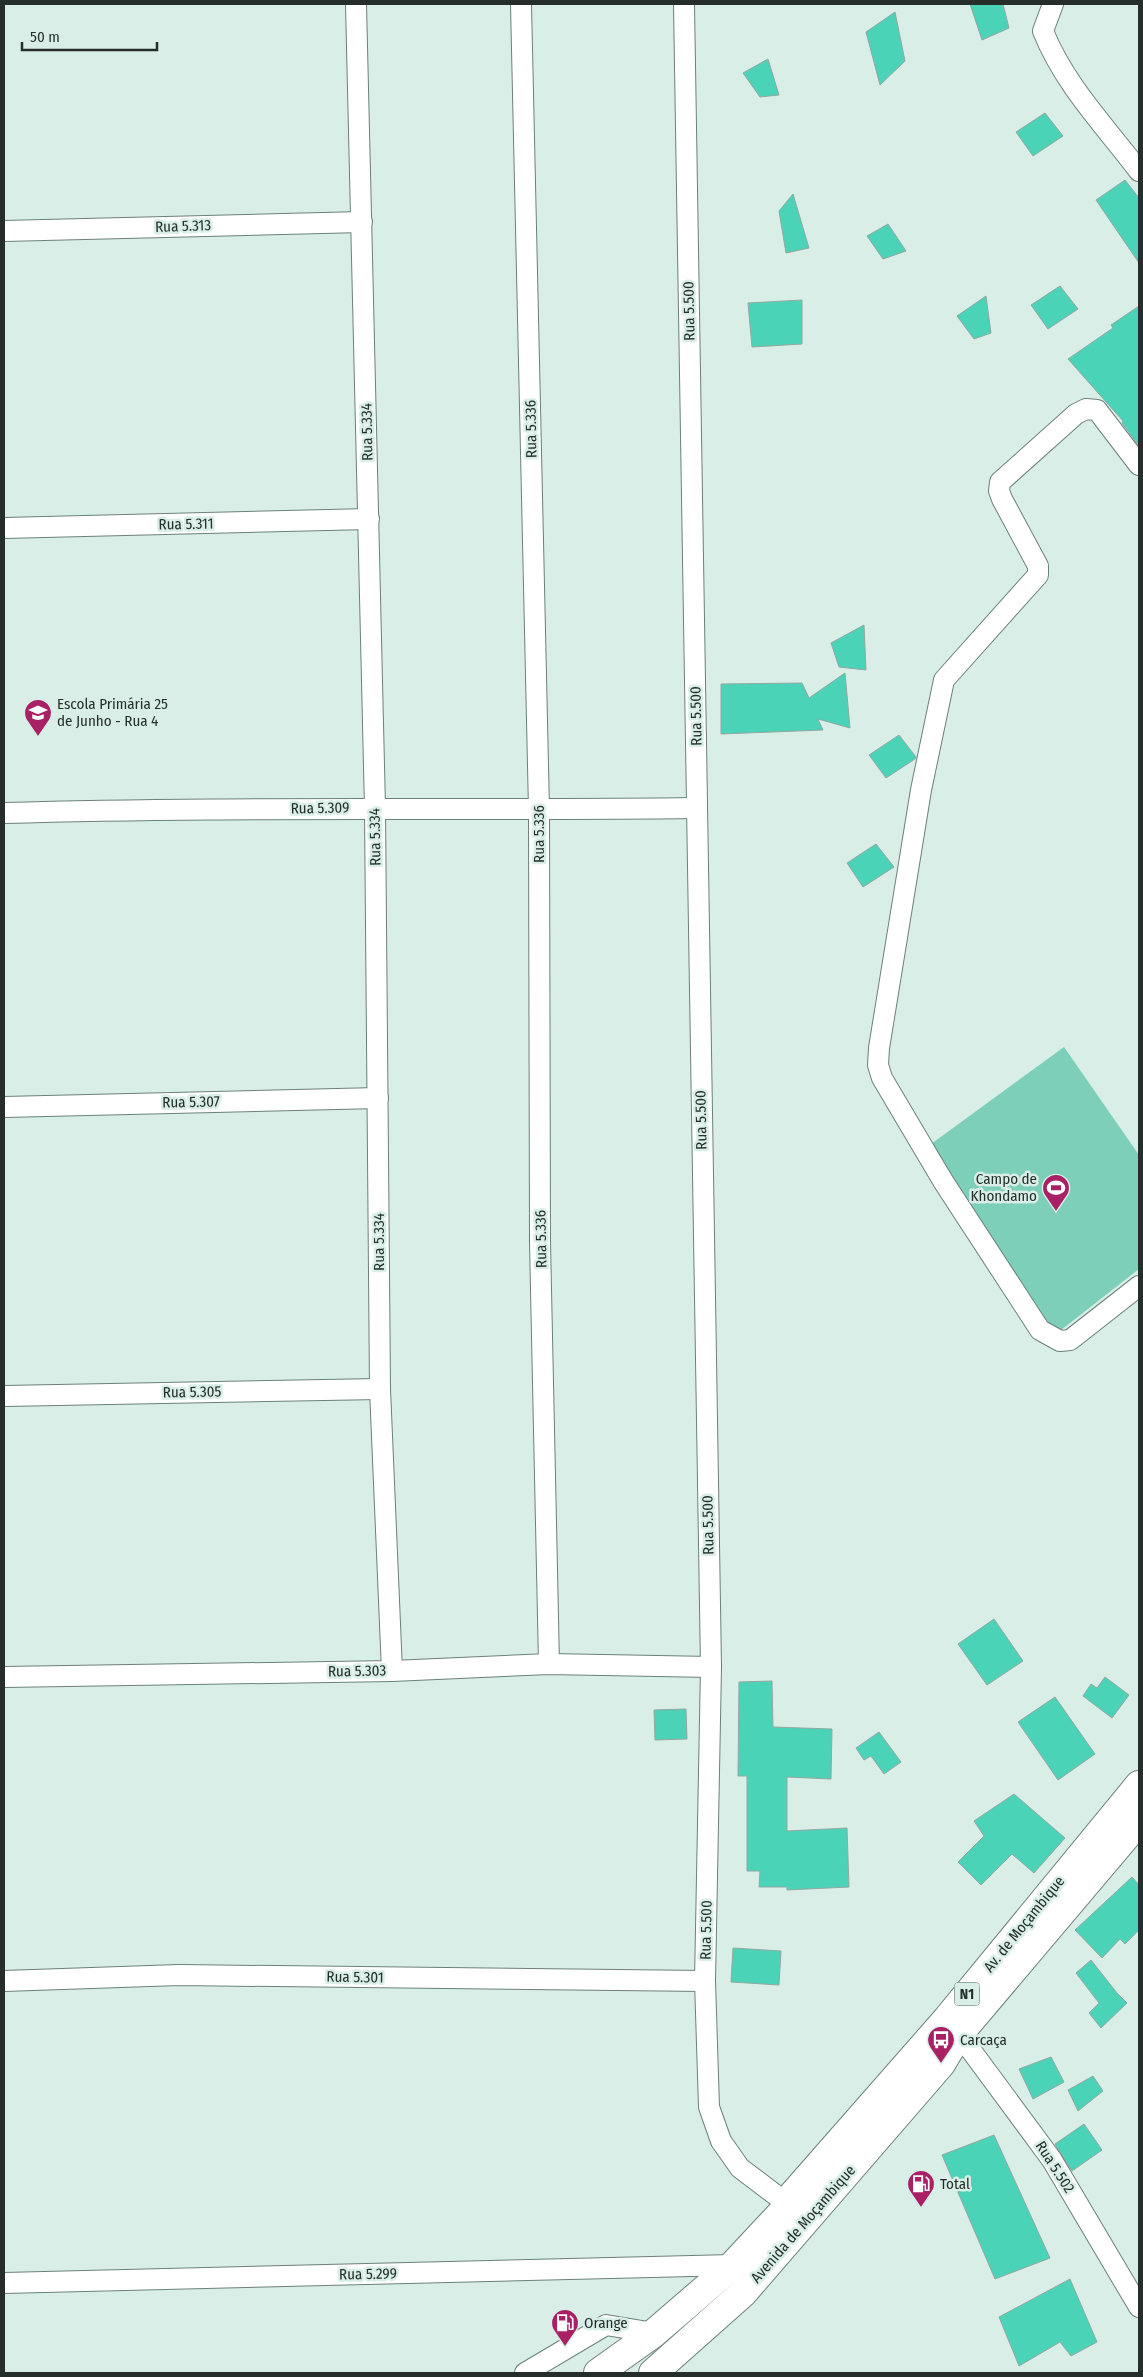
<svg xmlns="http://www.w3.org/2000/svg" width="1143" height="2377" font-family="'Fira Sans Condensed',sans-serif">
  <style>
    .green { fill: #7dcfba }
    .building { fill: #4ad3b6; stroke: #93a8a2 }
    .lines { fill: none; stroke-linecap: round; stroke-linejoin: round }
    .minor-casing { stroke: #6c807b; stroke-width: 22 }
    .highway-casing { stroke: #6c807b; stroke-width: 30 }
    .minor { stroke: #fff; stroke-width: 20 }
    .highway { stroke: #fff; stroke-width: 28 }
    .labels { text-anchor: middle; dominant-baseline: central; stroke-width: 5; stroke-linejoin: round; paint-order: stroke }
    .shield { fill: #d8eee7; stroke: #5b6863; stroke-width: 1 }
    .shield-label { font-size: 14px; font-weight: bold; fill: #252e2b }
    .street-label { font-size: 15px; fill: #252e2b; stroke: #d8eee7 }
    .poi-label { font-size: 15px; fill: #252e2b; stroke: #d8eee7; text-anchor: start }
  </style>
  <rect width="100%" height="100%" fill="#d8eee7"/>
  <polygon class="green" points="1064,1047 1139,1155 1139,1269 1056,1334 927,1147"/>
  <g class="building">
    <polygon points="970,4 1003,4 1009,28 982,40"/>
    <polygon points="895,12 905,61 880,85 866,32"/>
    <polygon points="768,59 779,95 760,97 743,73"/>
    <polygon points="1045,113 1063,136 1033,156 1016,132"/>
    <polygon points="1125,180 1139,198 1139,263 1096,200"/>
    <polygon points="793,194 809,248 786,253 779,211"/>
    <polygon points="888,224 906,251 883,259 867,236"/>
    <polygon points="1060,286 1078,309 1048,329 1031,305"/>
    <polygon points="986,296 991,333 974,339 957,316"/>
    <polygon points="802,300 802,344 752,347 748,303"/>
    <polygon points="1139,306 1139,446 1122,423 1123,421 1068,359 1113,328 1111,325"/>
    <polygon points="864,625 866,670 839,667 831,643"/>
    <polygon points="845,673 850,728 818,719 823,730 721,734 721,684 802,683 809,698"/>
    <polygon points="899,735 916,757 915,759 886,778 869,755"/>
    <polygon points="876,844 894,867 863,887 847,863"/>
    <polygon points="994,1619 1023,1661 987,1685 958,1644"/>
    <polygon points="1105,1677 1129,1695 1112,1718 1083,1696 1091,1684 1097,1688"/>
    <polygon points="772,1681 773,1727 832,1729 831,1779 787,1777 787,1831 847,1828 849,1887 787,1890 787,1887 759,1887 760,1871 747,1871 747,1776 738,1776 739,1682"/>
    <polygon points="1055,1697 1095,1754 1058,1780 1018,1722"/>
    <polygon points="686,1709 687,1739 655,1740 654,1710"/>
    <polygon points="879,1732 901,1762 884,1774 871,1756 864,1760 856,1748"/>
    <polygon points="1014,1794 1065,1838 1034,1873 1012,1854 981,1885 958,1862 984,1836 974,1821"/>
    <polygon points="1132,1877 1139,1885 1139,1930 1125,1944 1120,1939 1102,1958 1075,1930"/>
    <polygon points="733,1948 781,1951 779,1985 731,1982"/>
    <polygon points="1091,1960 1117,1993 1127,2003 1101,2028 1089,2013 1099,2003 1076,1973"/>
    <polygon points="1051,2057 1064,2082 1033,2099 1019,2069"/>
    <polygon points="1093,2076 1103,2091 1078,2111 1068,2090"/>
    <polygon points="1084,2124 1102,2150 1072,2171 1055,2144"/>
    <polygon points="994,2135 1050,2258 995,2279 942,2155"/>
    <polygon points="1070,2279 1097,2342 1071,2356 1060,2342 1019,2366 999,2317"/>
  </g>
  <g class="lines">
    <defs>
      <g id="minor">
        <polyline points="356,4 375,808 380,1389 392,1671"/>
        <polyline points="521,4 539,810 540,1242 549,1664"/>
        <polyline points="684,4 711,1667 705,1981 709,2107 721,2141 740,2168 789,2205"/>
        <path d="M1053 4 1043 31C1064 84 1105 126 1139 171"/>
        <polyline points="4,231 362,222"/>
        <polyline points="1139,465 1097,410 1086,409 1076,414 1000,482 999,491 1002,499 1038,566 1038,575 944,680 921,790 879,1048 878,1065 882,1078 943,1181 1040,1330 1060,1341 1070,1340 1139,1286"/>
        <polyline points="4,528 369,519"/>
        <path d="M4 813C235 806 466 811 697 808"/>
        <polyline points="4,1107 378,1098"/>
        <polyline points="4,1396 380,1389"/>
        <polyline points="4,1677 392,1671 549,1664 711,1667"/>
        <polyline points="4,1981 179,1975 705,1981"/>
        <polyline points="959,2034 1052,2160 1139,2307"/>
        <polyline points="4,2283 733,2265"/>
        <polyline points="525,2373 606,2325 654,2333"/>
      </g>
      <g id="highway">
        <polyline points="598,2373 654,2333 733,2265 789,2205 790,2198 947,2019 1139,1785"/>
        <polyline points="653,2373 743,2293 941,2064 959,2034 1139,1821"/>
      </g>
    </defs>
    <use href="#minor" class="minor-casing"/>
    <use href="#highway" class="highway-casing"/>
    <use href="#minor" class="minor"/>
    <use href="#highway" class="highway"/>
  </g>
  <defs>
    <symbol id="school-pin" viewBox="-11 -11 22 30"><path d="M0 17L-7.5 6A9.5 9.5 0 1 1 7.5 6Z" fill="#a92065" stroke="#d8eee7"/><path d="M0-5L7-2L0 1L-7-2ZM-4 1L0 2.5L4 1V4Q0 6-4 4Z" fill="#fff"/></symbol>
    <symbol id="stadium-pin" viewBox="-11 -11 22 30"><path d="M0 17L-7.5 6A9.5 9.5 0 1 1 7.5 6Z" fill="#a92065" stroke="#d8eee7"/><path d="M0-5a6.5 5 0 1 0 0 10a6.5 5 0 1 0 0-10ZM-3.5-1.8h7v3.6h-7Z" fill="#fff"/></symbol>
    <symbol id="bus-pin" viewBox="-11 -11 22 30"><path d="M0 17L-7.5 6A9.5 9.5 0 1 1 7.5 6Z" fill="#a92065" stroke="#d8eee7"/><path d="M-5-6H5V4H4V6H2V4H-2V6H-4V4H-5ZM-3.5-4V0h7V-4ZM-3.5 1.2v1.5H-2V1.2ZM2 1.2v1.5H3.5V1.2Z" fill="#fff"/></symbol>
    <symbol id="fuel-pin" viewBox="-11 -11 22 30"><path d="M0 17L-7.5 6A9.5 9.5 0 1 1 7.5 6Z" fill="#a92065" stroke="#d8eee7"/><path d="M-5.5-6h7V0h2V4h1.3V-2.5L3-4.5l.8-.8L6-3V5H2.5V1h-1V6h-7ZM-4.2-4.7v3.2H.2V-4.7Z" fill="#fff"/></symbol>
  </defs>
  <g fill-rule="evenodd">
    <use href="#school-pin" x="22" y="697" width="32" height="43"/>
    <use href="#stadium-pin" x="1040" y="1172" width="32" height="43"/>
    <use href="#bus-pin" x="925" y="2024" width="32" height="43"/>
    <use href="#fuel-pin" x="905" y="2168" width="32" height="43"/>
    <use href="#fuel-pin" x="549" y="2307" width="32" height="43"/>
  </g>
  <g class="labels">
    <rect class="shield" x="954.5" y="1982.5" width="25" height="23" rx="4"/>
    <g class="shield-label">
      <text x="967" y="1994">N1</text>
    </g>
    <g class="street-label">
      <text transform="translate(183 226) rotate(-2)">Rua 5.313</text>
      <text transform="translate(689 311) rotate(-91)">Rua 5.500</text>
      <text transform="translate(531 429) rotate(-91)">Rua 5.336</text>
      <text transform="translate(367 432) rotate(-91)">Rua 5.334</text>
      <text transform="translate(186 524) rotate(-1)">Rua 5.311</text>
      <text transform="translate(696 716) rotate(-91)">Rua 5.500</text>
      <text transform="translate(320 808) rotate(-1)">Rua 5.309</text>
      <text transform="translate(539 834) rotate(-90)">Rua 5.336</text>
      <text transform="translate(375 837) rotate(-91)">Rua 5.334</text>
      <text transform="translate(191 1102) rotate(-1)">Rua 5.307</text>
      <text transform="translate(701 1120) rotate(-91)">Rua 5.500</text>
      <text transform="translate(541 1239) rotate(-91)">Rua 5.336</text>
      <text transform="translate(379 1242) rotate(-90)">Rua 5.334</text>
      <text transform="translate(192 1392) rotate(-1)">Rua 5.305</text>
      <text transform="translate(708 1525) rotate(-91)">Rua 5.500</text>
      <text transform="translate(357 1671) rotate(-1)">Rua 5.303</text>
      <text transform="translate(1024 1924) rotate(-51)">Av. de Moçambique</text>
      <text transform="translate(706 1930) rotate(-89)">Rua 5.500</text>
      <text transform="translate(355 1977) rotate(1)">Rua 5.301</text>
      <text transform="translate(1055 2167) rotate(57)">Rua 5.502</text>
      <text transform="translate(803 2224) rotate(-49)">Avenida de Moçambique</text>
      <text transform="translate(368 2274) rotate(-1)">Rua 5.299</text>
    </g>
    <g class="poi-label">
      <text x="57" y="704">Escola Primária 25<tspan x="57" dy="17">de Junho - Rua 4</tspan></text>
      <text x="1037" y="1179" text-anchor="end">Campo de<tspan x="1037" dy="17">Khondamo</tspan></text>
      <text x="960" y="2040">Carcaça</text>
      <text x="940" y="2184">Total</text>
      <text x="584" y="2323">Orange</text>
    </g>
  </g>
  <rect width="1143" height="2377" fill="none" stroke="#252e2b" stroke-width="10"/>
  <path d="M22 42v8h135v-8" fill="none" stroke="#252e2b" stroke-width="2.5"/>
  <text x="30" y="42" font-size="15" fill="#252e2b" stroke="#d8eee7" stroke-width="4" paint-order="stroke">50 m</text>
</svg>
